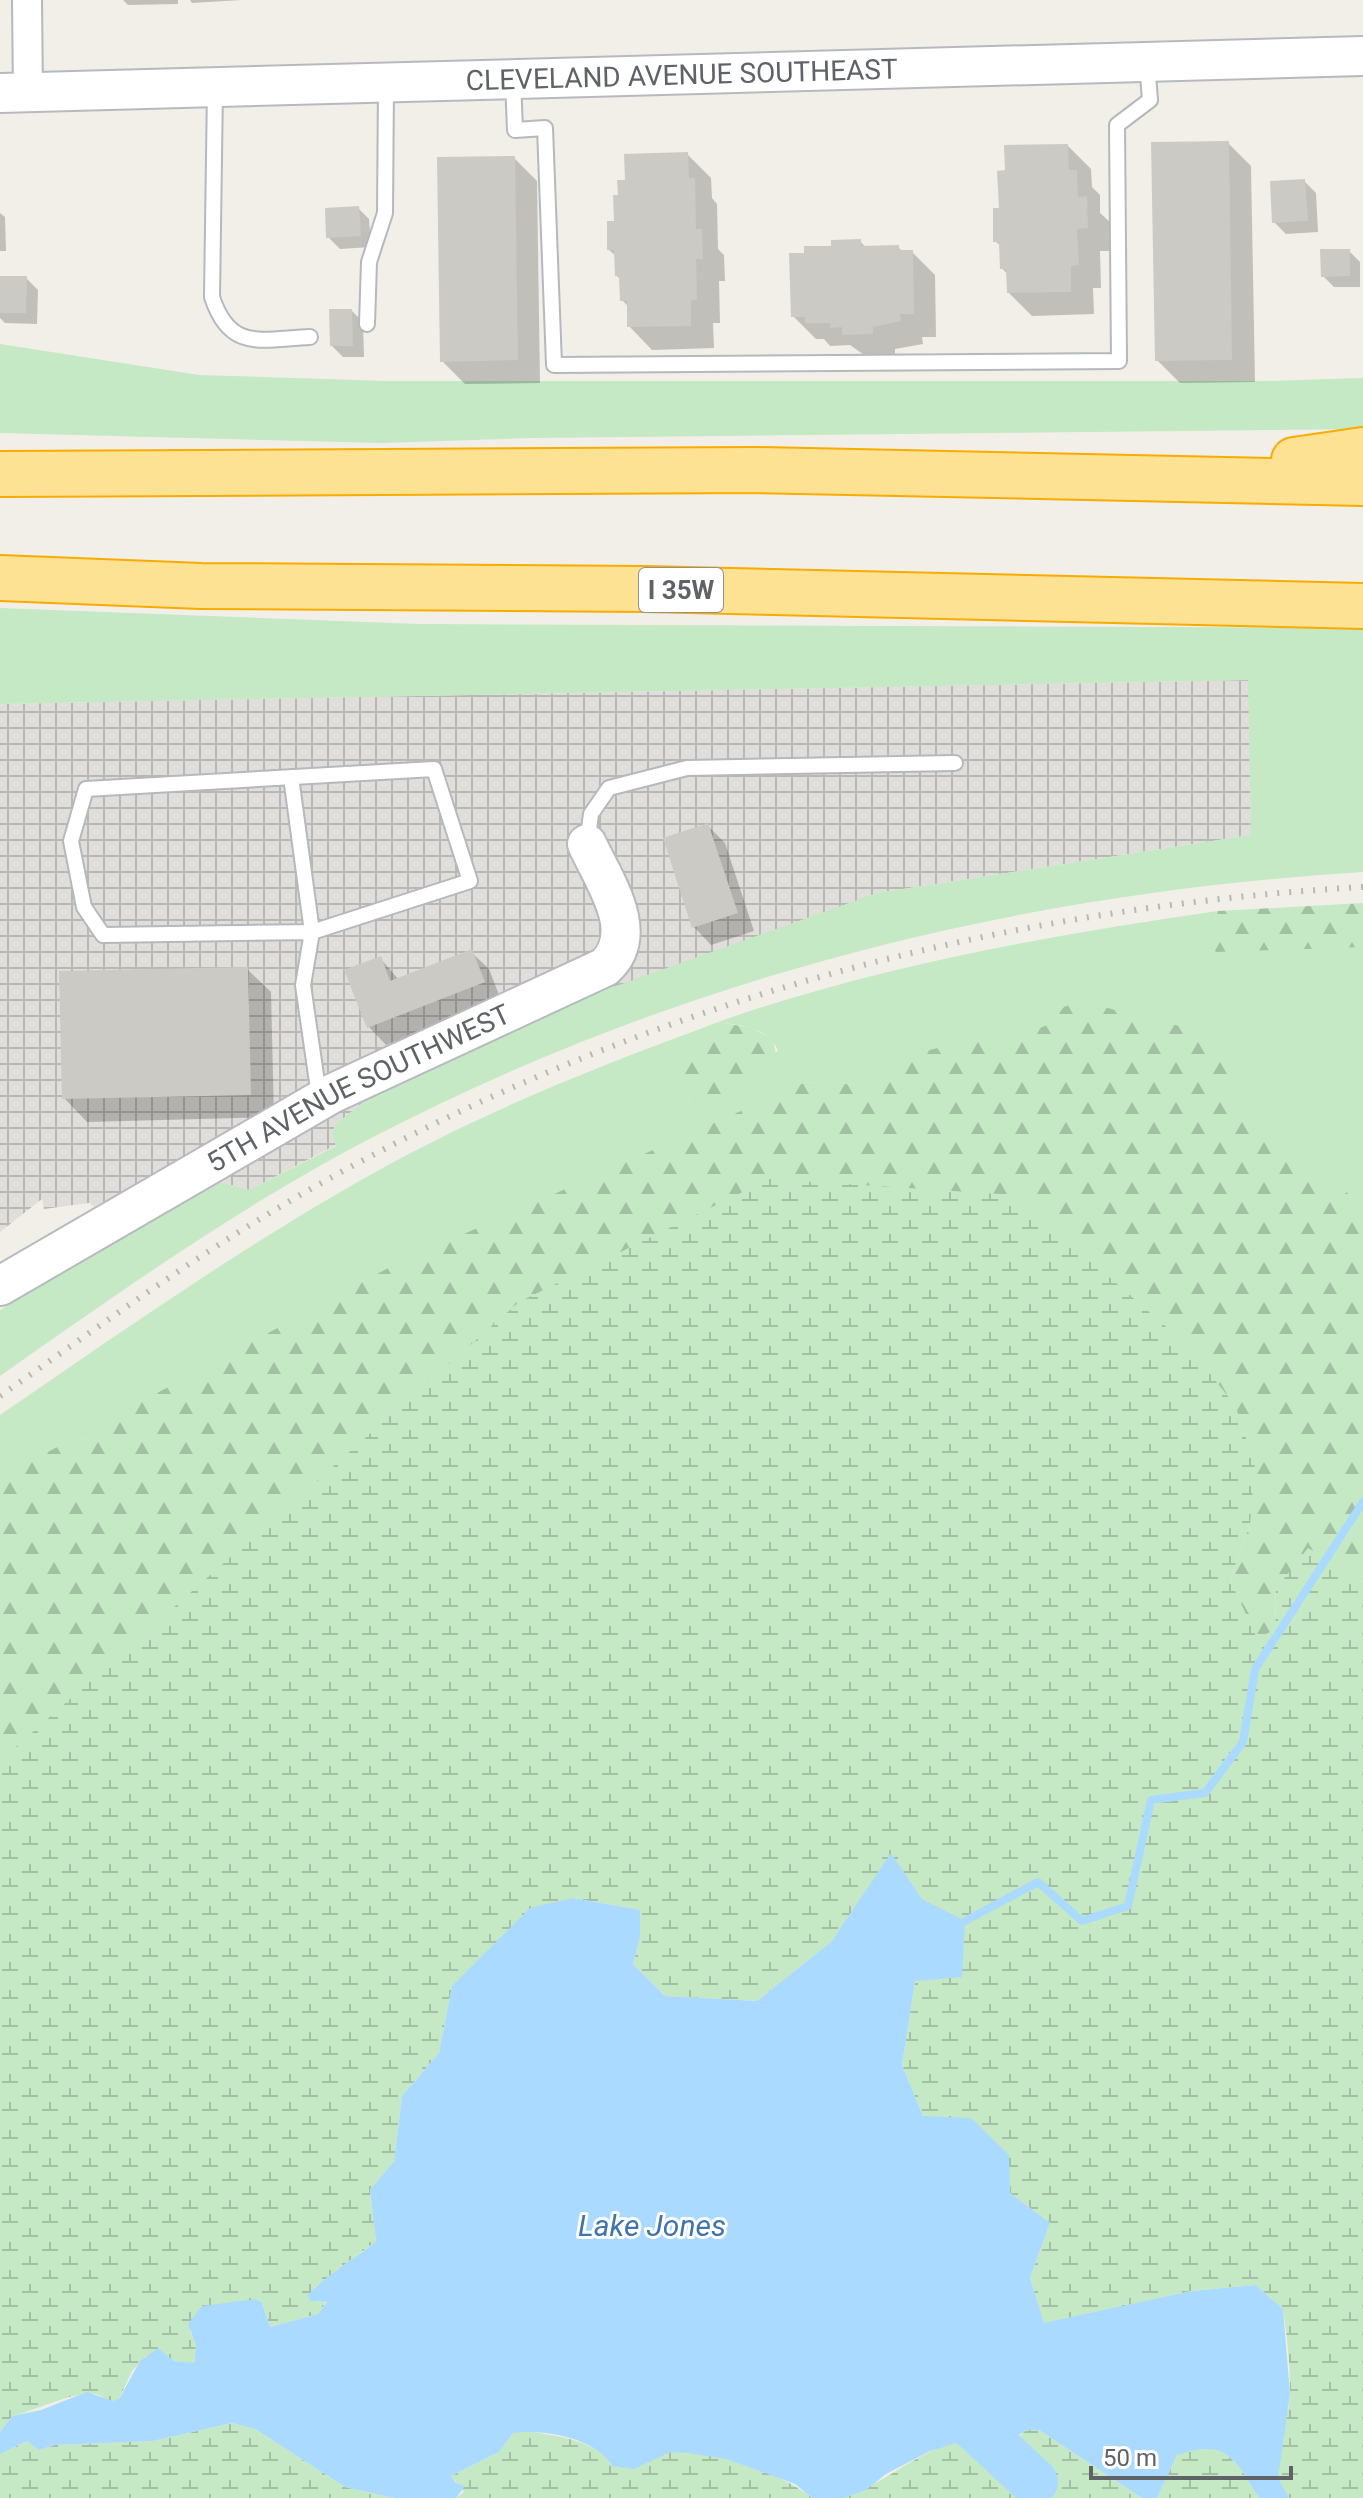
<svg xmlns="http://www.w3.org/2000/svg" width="1363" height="2498" font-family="Roboto,sans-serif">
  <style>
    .industrial { fill: url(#industrial-grid) }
    .grass { fill: #c5e8c5 }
    .forest { fill: url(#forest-firs) }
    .wetland { fill: url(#wetland-marsh) }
    .water { fill: #aadaff }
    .shadow { fill: #0003 }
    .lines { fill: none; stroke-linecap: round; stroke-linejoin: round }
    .stream { stroke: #aadaff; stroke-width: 8 }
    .river { stroke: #aadaff; stroke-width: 48 }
    .building { fill: #cccac5 }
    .lane-casing { stroke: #b5b8bc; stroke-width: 18 }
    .street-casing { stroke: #b5b8bc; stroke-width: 32 }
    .secondary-casing { stroke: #b6babf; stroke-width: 42 }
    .highway-casing { stroke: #f9ab00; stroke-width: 48 }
    .lane { stroke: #fff; stroke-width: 14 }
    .street { stroke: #fff; stroke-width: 28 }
    .secondary { stroke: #fff; stroke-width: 38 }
    .highway { stroke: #fde293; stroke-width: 44 }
    .rail { stroke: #b6b7b8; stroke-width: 6; stroke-dasharray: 2 10; stroke-linecap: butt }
    .labels { text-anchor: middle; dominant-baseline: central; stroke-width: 6; stroke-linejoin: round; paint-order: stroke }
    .shield { fill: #fff; stroke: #8f9295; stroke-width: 2 }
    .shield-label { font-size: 26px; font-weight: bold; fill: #5f6368 }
    .street-label { font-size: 28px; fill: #5f6368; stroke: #fff }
    .water-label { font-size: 30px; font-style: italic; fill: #4174aa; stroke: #fff }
  </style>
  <defs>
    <pattern id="industrial-grid" width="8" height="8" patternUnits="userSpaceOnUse" patternTransform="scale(2)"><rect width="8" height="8" fill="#e0deda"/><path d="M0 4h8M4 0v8" fill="none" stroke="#b9b8b5"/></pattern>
    <pattern id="forest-firs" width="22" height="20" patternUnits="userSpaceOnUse" patternTransform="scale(2)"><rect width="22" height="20" fill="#c5e8c5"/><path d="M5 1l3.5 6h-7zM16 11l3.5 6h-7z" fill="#a3c0a4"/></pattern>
    <pattern id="wetland-marsh" width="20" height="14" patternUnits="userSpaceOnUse" patternTransform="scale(2)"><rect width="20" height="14" fill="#c5e8c5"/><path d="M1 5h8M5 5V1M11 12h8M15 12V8" fill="none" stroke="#a3c0a4"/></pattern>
  </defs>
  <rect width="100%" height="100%" fill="#f1efe8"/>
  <polygon class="industrial" points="1249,680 1251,835 877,893 378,1090 335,1125 332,1134 336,1145 249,1190 224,1183 97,1209 89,1203 44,1209 42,1199 0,1232 0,704"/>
  <g class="grass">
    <polygon points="0,344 199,375 386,381 1266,381 1363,378 1363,429 531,438 382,443 0,433"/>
    <path d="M0 608 419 624 1363 628V872C1018 893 682 977 375 1136 243 1204 121 1291 0 1376V1310L203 1184 224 1183 249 1190 336 1146 332 1134 335 1125 378 1090 521 1020 877 893 1251 835 1248 680 0 704Z"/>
    <path d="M1218 911 1213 925 1286 948 1363 947V1204L1225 1107 806 1082 0 1478V1415C117 1335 233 1253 356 1183 465 1120 583 1072 700 1029 702 1053 669 1077 691 1100L778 1051C768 1026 741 1026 718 1022 880 965 1048 936 1218 911Z"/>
  </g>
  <g class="forest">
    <polygon points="1363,903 1363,947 1216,952 1208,939 1218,911"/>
    <path d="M1080 1000C1106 1006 1132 1017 1159 1022 1218 1032 1235 1044 1226 1107L1363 1204V1579L1308 1549 1276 1589 1275 1630 1257 1639 1230 1580 1250 1524 0 1761V1478L392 1266 806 1082 882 1086 913 1054 984 1037 1014 1038 1050 1024 1064 1007Z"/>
    <path d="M718 1022 752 1028 773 1039 778 1065C766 1084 713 1104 691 1100 667 1075 702 1054 700 1029Z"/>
  </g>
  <g class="wetland">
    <path d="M769 1179 1015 1195 1186 1344 1235 1405 1255 1464 1250 1524 1230 1580 1257 1638 1275 1630 1276 1589 1308 1548 1363 1579V2498H1289C1262 2472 1291 2422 1290 2390 1290 2363 1287 2336 1283 2309L1256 2285 1191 2291 1044 2324 1030 2278 1050 2223 1010 2193 1008 2155 923 2116 902 2065 915 1981 922 1899 891 1854 831 1942 757 2001 665 1996 633 1964 640 1937V1910L573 1898 452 1986 439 2053 402 2096 394 2161 370 2190 376 2241 314 2288 317 2302 327 2301 318 2314 270 2327 262 2303 190 2331 196 2345 194 2364 146 2356 132 2371 119 2399 113 2402C107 2400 101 2395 95 2394 73 2391 35 2411 12 2416L0 2432V1761L519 1302Z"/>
    <polygon points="232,2423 255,2429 345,2487 394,2498 0,2498 0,2454 27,2441 39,2450 55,2445 153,2441"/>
    <path d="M1026 2430H1039L1142 2498H844C902 2477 946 2421 1013 2442Z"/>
    <path d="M528 2431C558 2437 596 2439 613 2466 644 2469 646 2455 672 2452 711 2448 782 2473 812 2498H456L464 2492 451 2476 499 2452 513 2433Z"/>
    <path d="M1203 2446C1233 2449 1244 2474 1259 2498H1157L1177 2455Z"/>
  </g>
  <path class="water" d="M891 1853 922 1899 965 1921 962 1977 915 1981 902 2065 923 2116 971 2118 1009 2155 1010 2193 1050 2223 1030 2278 1044 2323 1191 2291 1256 2285 1283 2309 1290 2394 1278 2478 1289 2498H1259C1234 2458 1227 2438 1177 2455L1157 2498H1142L1039 2430H1026L1005 2445 990 2435H983L930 2451 886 2474 866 2490 844 2498H812L795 2484 727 2459 688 2453 670 2452 634 2469 612 2466C596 2438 544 2429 513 2433L499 2452 451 2476 456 2483 465 2486 456 2498H394L345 2487 255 2429 232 2423 153 2441 55 2445 39 2450 27 2441 0 2454V2432L12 2416 41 2410 87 2392 113 2401 119 2399 140 2361 158 2348 174 2361 194 2363 196 2345 188 2324 202 2306 256 2299 262 2303 270 2327 318 2314 327 2302 310 2301 308 2295C328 2273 354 2260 376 2241L370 2190 394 2161 402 2096 439 2053 452 1986 530 1908 573 1898 640 1910V1937L633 1964 665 1996 757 2001 831 1942Z"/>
  <g class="shadow">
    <polygon points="123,0 178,0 178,4 128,5"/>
    <polygon points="190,0 242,0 192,3"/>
    <polygon points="1228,143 1251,166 1255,382 1180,383 1157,360"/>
    <polygon points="1068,146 1091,169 1092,187 1100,195 1100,213 1110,222 1110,251 1100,251 1101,288 1093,288 1094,314 1032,316 1009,293 1008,275 1002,268 1001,246 995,241 1001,210"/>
    <polygon points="687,154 711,178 712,198 717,204 718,249 724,255 725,281 719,281 720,323 713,323 714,348 652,350 629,326 629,307 622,300 621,280 617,276 616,256 609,250 616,223"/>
    <polygon points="514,158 537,181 540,383 465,384 442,361"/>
    <polygon points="1304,181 1316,193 1318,232 1286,234 1274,222"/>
    <polygon points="358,208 369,219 371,247 340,249 328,237"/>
    <polygon points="0,213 5,217 6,251 0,251"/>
    <polygon points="860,241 866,248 898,247 903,252 912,252 935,275 936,337 922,337 923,344 895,349 895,357 867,357 850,345 830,346 824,339 816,339 793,316 806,255"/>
    <polygon points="1349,251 1360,262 1360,287 1334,287 1323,276"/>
    <polygon points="0,278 26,278 38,290 37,324 5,323 0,318"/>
    <polygon points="352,311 363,322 364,357 343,357 332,346"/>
    <polygon points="707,825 725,843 754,931 711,945 694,927"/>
    <polygon points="471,952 489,969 501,1000 386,1045 369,1027 347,971 380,958 399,980"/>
    <polygon points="247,969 271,992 274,1117 87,1122 64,1098"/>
  </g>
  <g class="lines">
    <g class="stream">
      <polyline points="965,1921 1038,1882 1082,1921 1128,1906 1151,1800 1205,1793 1243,1742 1255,1669 1363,1502"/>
      <polyline points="1034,2482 1043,2498"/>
    </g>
    <polyline class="river" points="936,2391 1034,2482"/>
  </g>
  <g class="building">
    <polygon points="1229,141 1232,360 1155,361 1151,142"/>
    <polygon points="1068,144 1069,170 1077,170 1078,197 1087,196 1088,228 1077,229 1079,265 1071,266 1071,292 1007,293 1006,269 1000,269 999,242 993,242 993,208 999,208 997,171 1005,170 1004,145"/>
    <polygon points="688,152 689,178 695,178 696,229 702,229 703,259 696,259 697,300 691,300 691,326 627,327 627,301 620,301 619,276 615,276 614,250 607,250 607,221 614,221 613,195 618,195 617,180 625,180 624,154"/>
    <polygon points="515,156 518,360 440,362 437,157"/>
    <polygon points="1305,179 1308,221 1272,223 1270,181"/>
    <polygon points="359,206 361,236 326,238 325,208"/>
    <polygon points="861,239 861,246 899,245 899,250 913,250 914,314 900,314 901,321 873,327 873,334 842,335 842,327 830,328 830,323 805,323 805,317 791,317 789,253 804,253 804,246 831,246 831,240"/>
    <polygon points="1320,249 1350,249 1350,276 1321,277"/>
    <polygon points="0,276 27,276 26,313 0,313"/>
    <polygon points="329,309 352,309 353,346 330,346"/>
    <polygon points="708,823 738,913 692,928 663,838"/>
    <polygon points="472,949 485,982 367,1028 344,970 381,956 390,981"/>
    <polygon points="248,967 251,1095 62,1099 59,971"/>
  </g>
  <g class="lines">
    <defs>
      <g id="lane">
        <polyline points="513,81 515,130 545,128 554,365 1119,361 1117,125 1150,100 1147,63"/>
        <path d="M215 88 212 297C230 352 261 339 310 337"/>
        <polyline points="367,324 369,262 385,213 386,84"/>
        <polyline points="291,777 312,932 103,935 84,907 71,841 86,789 434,769 470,881 312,932 303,985 319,1096"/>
        <polyline points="587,844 591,814 609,788 687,768 955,763"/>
      </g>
      <polyline id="street" points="27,0 28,93"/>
      <g id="secondary">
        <path id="s1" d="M0 93 1363 56"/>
        <path id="s2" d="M0 1286 331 1094 605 967C642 933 604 881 587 844"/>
      </g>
      <g id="highway">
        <polyline points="1294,460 1363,450"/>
        <polyline points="0,474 756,470 1363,483"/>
        <polyline points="0,578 201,586 645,589 1363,606"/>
      </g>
    </defs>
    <use href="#lane" class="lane-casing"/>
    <use href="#street" class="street-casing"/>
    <use href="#secondary" class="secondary-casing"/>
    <use href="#highway" class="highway-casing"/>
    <use href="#lane" class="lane"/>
    <use href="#street" class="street"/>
    <use href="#secondary" class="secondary"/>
    <use href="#highway" class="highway"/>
    <path class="rail" d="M0 1396C101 1325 201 1251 309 1190 632 1006 993 908 1363 887"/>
  </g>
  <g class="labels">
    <rect class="shield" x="639" y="568" width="84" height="44" rx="6"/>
    <g class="shield-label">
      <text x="681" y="590">I 35W</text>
    </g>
    <g class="street-label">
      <text stroke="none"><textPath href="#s1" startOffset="682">CLEVELAND AVENUE SOUTHEAST</textPath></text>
      <text stroke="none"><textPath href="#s2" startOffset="410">5TH AVENUE SOUTHWEST</textPath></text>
    </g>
    <g class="water-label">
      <text x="652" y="2225">Lake Jones</text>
    </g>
  </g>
  <path d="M1091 2466v12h200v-12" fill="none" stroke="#5f6368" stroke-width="4"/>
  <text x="1103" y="2466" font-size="24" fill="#5f6368" stroke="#ffffff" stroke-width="6" paint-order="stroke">50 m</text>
</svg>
